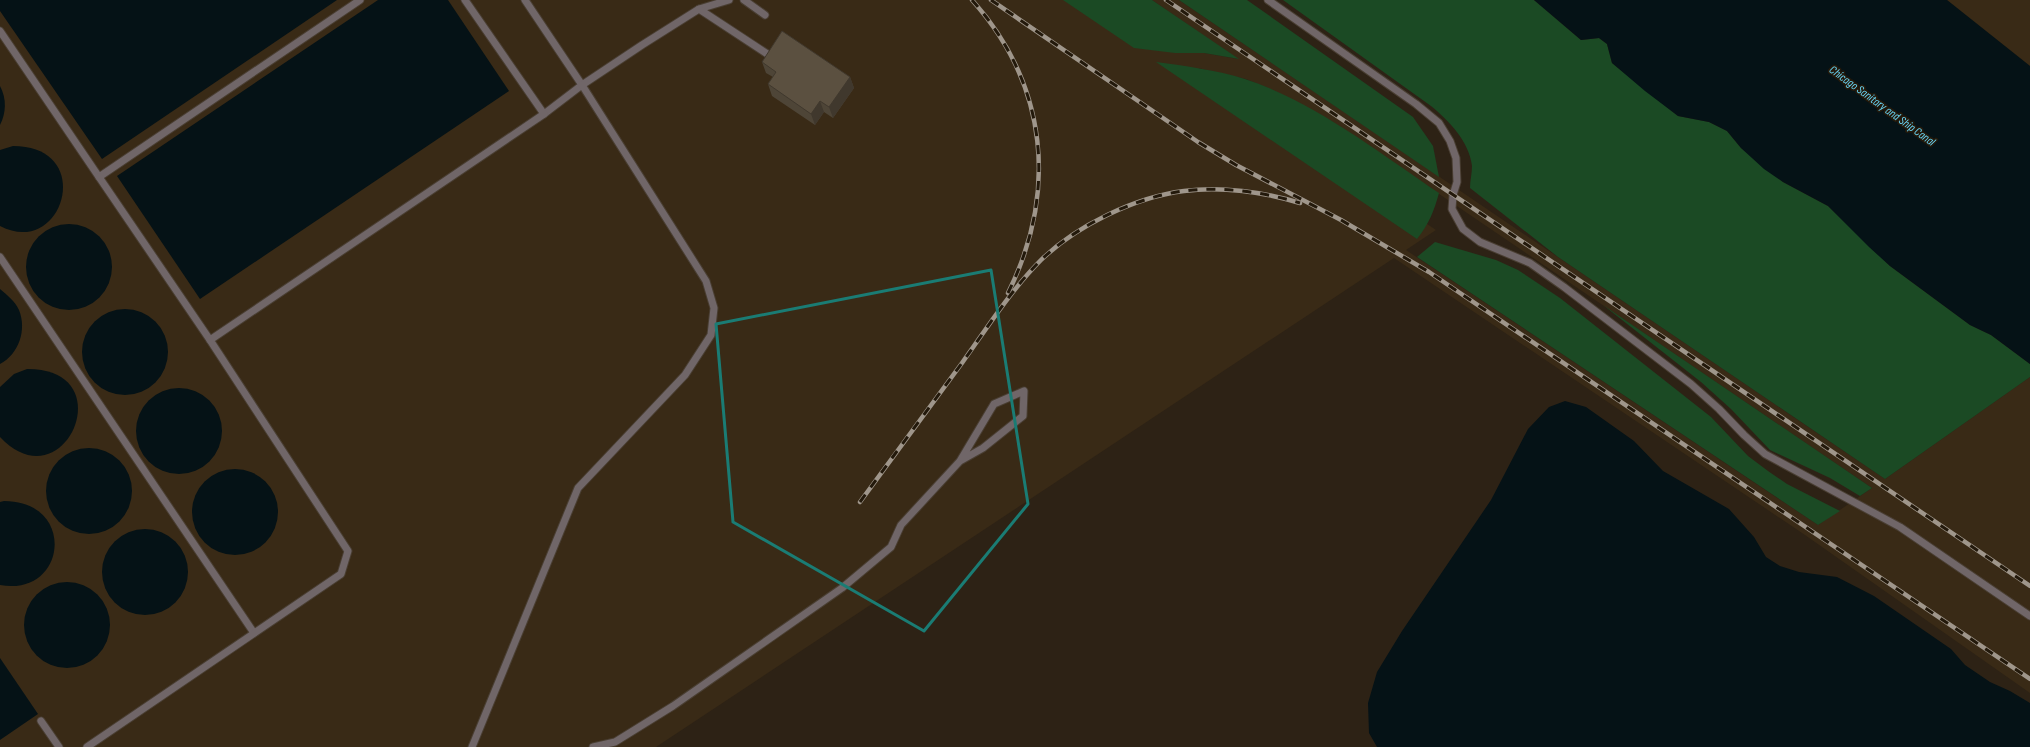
<svg xmlns="http://www.w3.org/2000/svg" width="2030" height="747" font-family="'Sofia Sans Condensed',sans-serif">
  <style>
    .built { fill: #392a16; fill-rule: evenodd }
    .green { fill: #1b4a24 }
    .water { fill: #051216 }
    .lines { fill: none; stroke-linecap: round; stroke-linejoin: round }
    .lane-casing { stroke: #493e32; stroke-width: 9 }
    .lane { stroke: #706668; stroke-width: 7 }
    .rail-casing { stroke: #9f968b; stroke-width: 4.5 }
    .rail { stroke: #23190b; stroke-width: 3; stroke-dasharray: 9; stroke-linecap: butt }
    .wall { fill: #4e4537 }
    .shaded-wall { fill: #40382d }
    .building { fill: #5b5040; stroke: #40382d }
    .marked { fill: none; stroke: #1a7c74; stroke-width: 3; stroke-linejoin: round }
    .labels { text-anchor: middle; dominant-baseline: central; stroke-width: 3.5; stroke-linejoin: round; paint-order: stroke }
    .water-label { font-size: 12px; font-style: italic; fill: #68d5f5; stroke: #23190b }
  </style>
  <rect width="100%" height="100%" fill="#2d2215"/>
  <g class="built">
    <path d="M0 0H1098L1175 53H1204L1238 59 1152 0H1179L1885 479 2030 377V693L1805 535 1394 258 656 747H0ZM1198 68 1246 79 1270 89 1333 122 1872 488 1818 525 1406 250 1436 230Z"/>
    <polygon points="1947,0 2030,0 2030,66"/>
  </g>
  <g class="green">
    <polygon points="1063,0 1152,0 1239,59 1204,53 1175,53 1134,48"/>
    <polygon points="1179,0 1247,0 1413,117 1433,146 1439,177"/>
    <path d="M1283 0H1534L1581 40 1599 38 1607 44 1612 63 1678 116 1709 122 1727 131 1741 148 1783 182 1828 206 1890 266 1970 325 1991 335 2030 364V377L1885 479 1558 257 1470 188C1470 181 1472 173 1472 166 1469 141 1449 121 1431 106Z"/>
    <path d="M1156 62C1186 66 1216 70 1245 79 1313 101 1380 153 1439 193 1434 211 1429 224 1417 239Z"/>
    <polygon points="1435,242 1496,260 1518,270 1560,298 1711,417 1748,456 1768,471 1787,484 1840,511 1818,525 1417,257"/>
    <polygon points="1603,305 1872,488 1860,496 1830,478 1770,450 1731,409 1701,382"/>
  </g>
  <g class="water">
    <polygon points="0,0 337,0 102,159 0,11"/>
    <polygon points="378,0 448,0 509,91 200,299 117,176"/>
    <polygon points="1534,0 1947,0 2030,66 2030,364 1991,335 1970,325 1890,266 1869,247 1828,206 1783,182 1764,169 1741,148 1727,131 1709,122 1678,116 1645,91 1612,63 1607,44 1599,38 1581,40"/>
    <path d="M0 86C7 99 6 113 0 125Z"/>
    <path d="M13 146C97 146 63 259 0 226V150Z"/>
    <circle cx="69" cy="267" r="43"/>
    <path d="M0 289C7 295 15 301 19 310 27 330 19 354 0 364Z"/>
    <circle cx="125" cy="352" r="43"/>
    <path d="M27 369C124 368 64 505 0 437V387L14 374Z"/>
    <circle cx="179" cy="431" r="43"/>
    <polygon points="1565,401 1586,407 1634,441 1663,471 1729,509 1754,537 1766,557 1780,566 1799,572 1837,577 1874,596 1951,649 1965,665 1990,682 2010,691 2030,703 2030,747 1377,747 1369,733 1368,703 1377,672 1402,631 1491,500 1528,429 1549,407"/>
    <circle cx="89" cy="491" r="43"/>
    <circle cx="235" cy="512" r="43"/>
    <path d="M4 501C77 501 67 597 0 585V502Z"/>
    <circle cx="145" cy="572" r="43"/>
    <circle cx="67" cy="625" r="43"/>
    <polygon points="0,658 38,714 0,740"/>
  </g>
  <g class="lines">
    <defs>
      <g id="lane">
        <polyline points="525,0 582,85 544,114"/>
        <polyline points="744,0 765,15"/>
        <polyline points="1268,0 1416,104 1439,123 1450,141 1456,158 1457,182 1453,195 1452,209 1463,229 1480,242 1530,263 1564,287 1691,384 1719,409 1744,435 1765,454 1900,527 2030,616"/>
        <polyline points="699,9 729,0"/>
        <polyline points="0,31 99,177 360,0"/>
        <polyline points="99,177 210,340"/>
        <polyline points="0,257 254,633"/>
        <polyline points="41,721 59,747"/>
        <polyline points="87,747 341,574 348,551 210,340 544,114 465,0"/>
        <polyline points="472,747 578,488 685,375 711,335 714,308 706,281 582,85 642,45 699,9 775,59"/>
        <polyline points="593,747 615,742 673,706 842,588 891,547 901,525 960,461 994,404 1024,391 1023,416 983,448 960,461"/>
      </g>
    </defs>
    <use href="#lane" class="lane-casing"/>
    <use href="#lane" class="lane"/>
    <defs>
      <g id="rail">
        <path d="M972 0C1048 85 1058 192 1008 293"/>
        <polyline points="991,0 1198,142 1236,165 1341,220 1429,272 2030,679"/>
        <polyline points="1166,0 2030,586"/>
        <path d="M860 502C894 455 928 409 962 363 987 328 1011 290 1041 260 1076 226 1135 197 1184 191 1221 186 1264 192 1300 203"/>
      </g>
    </defs>
    <use href="#rail" class="rail-casing"/>
    <use href="#rail" class="rail"/>
  </g>
  <polygon class="wall" points="762,62 850,77 854,88 833,118 824,112 815,125 772,96 768,84 773,77 766,73"/>
  <g class="shaded-wall">
    <polygon points="850,77 854,88 833,118 829,107"/>
    <polygon points="820,101 824,112 815,125 811,114"/>
  </g>
  <polygon class="building" points="782,31 850,77 829,107 820,101 811,114 768,84 776,72 762,62"/>
  <path class="marked" d="M991 270 1028 504 924 631 733 522 716 324Z"/>
  <g class="labels">
    <g class="water-label">
      <text transform="translate(1882 106) rotate(36)">Chicago Sanitary and Ship Canal</text>
    </g>
  </g>
</svg>
